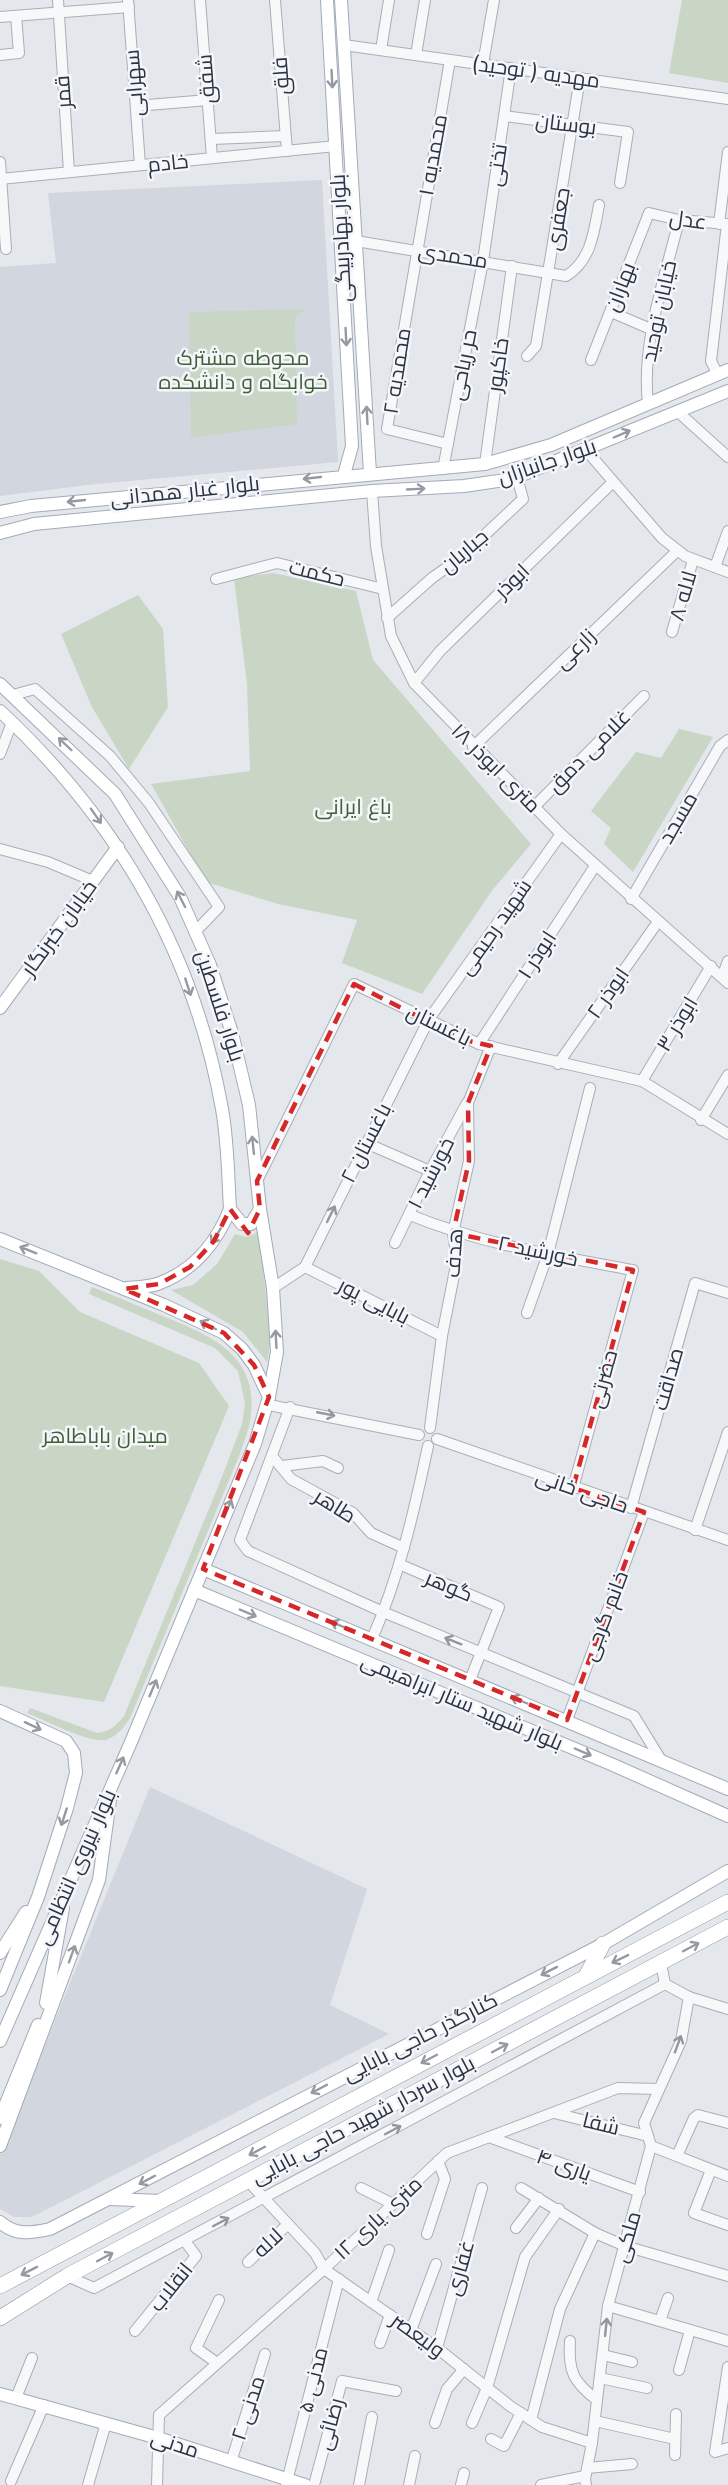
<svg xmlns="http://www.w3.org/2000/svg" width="728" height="2485" font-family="Jost,Cairo,sans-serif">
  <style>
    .built { fill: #d2d6de }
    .green { fill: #c9d6c5 }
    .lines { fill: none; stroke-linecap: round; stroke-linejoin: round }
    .minor-casing { stroke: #a9aeb7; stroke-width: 12 }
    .major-casing { stroke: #a3abb8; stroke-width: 14 }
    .highway-casing { stroke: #8b94a3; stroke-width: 16 }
    .minor { stroke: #f7f8fa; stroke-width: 10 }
    .major { stroke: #fff; stroke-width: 12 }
    .highway { stroke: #fff; stroke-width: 15 }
    .oneway { stroke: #959aa2 }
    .oneway2 { stroke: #9196a0 }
    .marked { fill: none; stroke: #d62828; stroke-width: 4.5; stroke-dasharray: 12 8; stroke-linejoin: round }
    .labels { text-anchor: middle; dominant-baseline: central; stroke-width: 5; stroke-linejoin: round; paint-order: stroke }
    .street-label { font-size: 21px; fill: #2b3445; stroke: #f4f6f9 }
    .park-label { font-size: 21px; fill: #3f6138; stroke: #f4f6f9 }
  </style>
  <rect width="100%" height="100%" fill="#e4e7ec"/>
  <g class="built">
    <polygon points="322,180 338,462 96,484 0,496 0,267 56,263 48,193"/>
    <polygon points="150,1787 367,1889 330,2005 389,2034 32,2217 14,2217 0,2209 0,2155"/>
  </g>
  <g class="green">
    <polygon points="682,0 728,0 728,83 669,73"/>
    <polygon points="305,309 295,317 297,424 191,438 189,312"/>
    <polygon points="273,573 356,591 373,660 531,844 491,892 422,994 342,963 357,920 278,904 206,882 151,784 250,771 247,684 234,578"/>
    <polygon points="138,595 163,629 168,707 129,769 92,707 61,634"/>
    <polygon points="679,729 713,737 633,872 604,844 611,828 591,811 636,752 661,758"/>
    <polygon points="259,1232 271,1340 267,1362 243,1332 171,1290 193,1285 217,1264 235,1234 246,1237"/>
    <polygon points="0,1259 39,1271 80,1312 199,1363 229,1406 104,1702 0,1686"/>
    <path d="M92 1287C115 1296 137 1305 160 1315 207 1334 258 1353 251 1414 250 1428 244 1441 240 1454L130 1718C124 1727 117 1737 105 1740 87 1743 45 1720 27 1713L30 1708 97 1733C111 1731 116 1726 124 1716L220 1482 242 1424 245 1403 238 1371 215 1348 89 1294Z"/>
  </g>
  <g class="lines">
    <defs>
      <g id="minor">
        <polyline points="58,0 69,172"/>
        <polyline points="128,0 140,165"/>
        <polyline points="200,0 212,158"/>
        <polyline points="275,0 287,151"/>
        <polyline points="0,17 129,7"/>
        <polyline points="344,45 728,99"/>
        <polyline points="381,50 389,0"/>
        <polyline points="0,55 19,53 16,16"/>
        <polyline points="416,55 425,0"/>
        <polyline points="483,64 494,0"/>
        <polyline points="136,106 208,100"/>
        <polyline points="504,116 628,132 620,183"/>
        <polyline points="211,139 285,136"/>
        <polyline points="0,162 6,249"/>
        <polyline points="0,179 336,146"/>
        <polyline points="719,224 728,152"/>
        <path d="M356 241 566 276C591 261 594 232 599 205"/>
        <polyline points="611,312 653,330"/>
        <polyline points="527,356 536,346 580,78"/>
        <polyline points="591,360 649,213 679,220 728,224"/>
        <polyline points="718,375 711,361 727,224"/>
        <path d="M648 403C641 343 665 278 679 220"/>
        <polyline points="677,411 728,457"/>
        <polyline points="448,444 387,429 450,60"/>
        <polyline points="586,450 662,538 685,556 728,572"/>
        <polyline points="485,464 512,266"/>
        <polyline points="443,469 483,261 511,68"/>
        <polyline points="372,491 376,546 391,636 414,683 561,834 728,983"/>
        <polyline points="715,567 728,531"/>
        <polyline points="216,579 277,563 383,589"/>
        <polyline points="387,618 432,578 459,559 523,499 517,477"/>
        <polyline points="672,632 693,560"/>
        <polyline points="414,683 440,651 613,482"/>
        <polyline points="13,695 35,689 110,756 149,803 219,907 195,932"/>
        <polyline points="473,747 677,551"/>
        <polyline points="0,754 12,722"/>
        <polyline points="534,807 644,696"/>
        <polyline points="0,849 48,862 93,881"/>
        <polyline points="631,899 720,746 728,740"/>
        <polyline points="722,977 728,961"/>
        <polyline points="479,1044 595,866"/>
        <polyline points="558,1064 657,923"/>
        <polyline points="642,1081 711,966"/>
        <polyline points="701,1120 728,1075"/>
        <polyline points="366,1143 430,1171"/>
        <polyline points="257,1181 354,984 479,1044 642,1081 728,1134"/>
        <path d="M410 1215C481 1244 557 1256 633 1270L573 1488"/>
        <polyline points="395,1243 430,1171 467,1103"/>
        <polyline points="305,1267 429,1019 561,834"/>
        <polyline points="305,1267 442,1336"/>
        <polyline points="273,1288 305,1267"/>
        <polyline points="527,1313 548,1254 590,1088"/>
        <polyline points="269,1405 419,1435"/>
        <polyline points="290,1407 240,1540 248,1551 383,1612 634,1716 661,1760"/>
        <polyline points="430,1428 442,1336 457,1260 453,1233 469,1161 468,1103 491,1046"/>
        <polyline points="437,1439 728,1540"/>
        <polyline points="272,1456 291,1479 353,1513 371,1533 404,1548"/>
        <polyline points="282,1466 323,1461 338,1468"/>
        <polyline points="631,1508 695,1283 728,1293"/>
        <polyline points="695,1530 728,1432"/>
        <polyline points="399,1564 499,1607 470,1680"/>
        <path d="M372 1639C399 1577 414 1512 428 1446"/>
        <polyline points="567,1720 644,1512"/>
        <polyline points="661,1963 665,1984 689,1997 728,2009"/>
        <polyline points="554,2113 648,2136"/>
        <polyline points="489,2137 640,2192"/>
        <polyline points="651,2146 728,2176"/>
        <polyline points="677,2156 694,2118 698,2115 728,2123"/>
        <polyline points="711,2170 694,2213 728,2225"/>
        <polyline points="248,2181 315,2253 324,2269 437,2348 510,2406 542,2427 592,2443"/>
        <polyline points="361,2188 393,2204"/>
        <polyline points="521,2188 595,2233 625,2246 728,2276"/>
        <polyline points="516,2228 539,2198"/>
        <polyline points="427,2234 445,2179 438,2161"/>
        <polyline points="248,2262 288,2224"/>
        <polyline points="67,2276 94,2288 665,1984"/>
        <polyline points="371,2302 389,2250"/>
        <polyline points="608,2306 728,2341"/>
        <polyline points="660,2321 668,2298"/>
        <polyline points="411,2330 436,2264"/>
        <polyline points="135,2331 196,2256 185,2241"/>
        <path d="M570 2341C568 2371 573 2382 597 2400"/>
        <polyline points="380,2343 390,2315"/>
        <polyline points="437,2348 482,2188"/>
        <polyline points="603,2355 632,2362"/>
        <polyline points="217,2363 196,2348 219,2300"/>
        <polyline points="728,2367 715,2452 728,2448"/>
        <polyline points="679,2370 690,2330"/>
        <polyline points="600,2378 647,2388"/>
        <polyline points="16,2398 32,2358"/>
        <polyline points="531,2420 560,2309 595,2233"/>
        <polyline points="595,2421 675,2439"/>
        <polyline points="435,2423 447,2389 464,2369"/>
        <polyline points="472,2423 487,2388 525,2257 559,2209"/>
        <polyline points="491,2439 504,2446 521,2413"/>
        <polyline points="675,2455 676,2414"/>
        <polyline points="231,2462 265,2354"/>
        <polyline points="587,2468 632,2464"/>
        <polyline points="11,2481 44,2405"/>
        <polyline points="88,2485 106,2423"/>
        <polyline points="157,2485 159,2415 324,2269 447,2153 618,2088 659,2089"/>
        <polyline points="286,2485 339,2279"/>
        <polyline points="314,2485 342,2381 396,2391"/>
        <polyline points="359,2485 372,2417"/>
        <polyline points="409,2485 415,2456"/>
        <polyline points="461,2485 464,2473"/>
        <polyline points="541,2485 585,2476"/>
        <polyline points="586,2485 585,2479 592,2443 608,2306 651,2146 644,2123 681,2041 689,1997"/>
      </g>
      <g id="major">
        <polyline points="327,0 352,446 344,475"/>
        <polyline points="341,0 370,473"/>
        <polyline points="0,512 31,506 485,464 551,445 728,370"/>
        <polyline points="0,533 34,524 372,491 464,486 512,479 728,391"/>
        <polyline points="0,684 115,794 180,897 210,965 232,1033 249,1105 260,1209 273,1288 277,1352 269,1397"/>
        <path d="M0 711C116 819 194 952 222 1109 228 1142 228 1176 230 1209 217 1242 194 1270 160 1283 151 1287 138 1287 127 1288"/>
        <polyline points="0,1008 118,847"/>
        <polyline points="230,1209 242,1224 251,1224 260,1209"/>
        <polyline points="0,1239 164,1305 224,1333 242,1349 254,1365 269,1397 255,1444 131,1742 0,2041"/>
        <polyline points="203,1569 728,1789"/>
        <polyline points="194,1590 611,1764 728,1816"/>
        <polyline points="0,1711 66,1741 74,1753 76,1773 67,1808 38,1897 0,1990"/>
        <polyline points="0,1953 26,1912"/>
        <polyline points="46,2003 63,1908"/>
        <polyline points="0,2118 38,2025"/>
        <polyline points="0,2146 99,1880 110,1800"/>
        <polyline points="110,2199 161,2201"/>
        <path d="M0 2222C16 2236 31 2233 50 2229L603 1944 728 1871"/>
        <polyline points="0,2394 158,2438 305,2485"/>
      </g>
      <g id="highway">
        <polyline points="586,1976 603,1944"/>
        <polyline points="0,2286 728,1902"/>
        <polyline points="0,2318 67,2276 728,1927"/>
      </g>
    </defs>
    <use href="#minor" class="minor-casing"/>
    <use href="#major" class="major-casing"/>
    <use href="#highway" class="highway-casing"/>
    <use href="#minor" class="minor"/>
    <use href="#major" class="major"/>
    <use href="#highway" class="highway"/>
  </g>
  <defs><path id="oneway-shaft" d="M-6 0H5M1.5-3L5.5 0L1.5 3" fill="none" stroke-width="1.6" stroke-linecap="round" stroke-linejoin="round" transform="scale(1.5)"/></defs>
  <g class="oneway">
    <use href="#oneway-shaft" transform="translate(332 79) rotate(87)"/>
    <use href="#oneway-shaft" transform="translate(346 337) rotate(87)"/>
    <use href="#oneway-shaft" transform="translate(367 415) rotate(-93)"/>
    <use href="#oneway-shaft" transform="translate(622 434) rotate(-23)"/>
    <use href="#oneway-shaft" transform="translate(312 478) rotate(174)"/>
    <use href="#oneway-shaft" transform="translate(416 489) rotate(-3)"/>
    <use href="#oneway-shaft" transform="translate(76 501) rotate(174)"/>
    <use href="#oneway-shaft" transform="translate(65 744) rotate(-136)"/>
    <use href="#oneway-shaft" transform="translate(96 816) rotate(55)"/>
    <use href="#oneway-shaft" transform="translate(181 899) rotate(-117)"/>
    <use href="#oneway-shaft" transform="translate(188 987) rotate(72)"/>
    <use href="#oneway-shaft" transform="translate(253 1145) rotate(-96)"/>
    <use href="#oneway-shaft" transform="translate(216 1236) rotate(122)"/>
    <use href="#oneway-shaft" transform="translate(28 1250) rotate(-158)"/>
    <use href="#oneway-shaft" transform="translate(208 1325) rotate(-152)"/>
    <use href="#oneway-shaft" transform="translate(276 1339) rotate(-93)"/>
    <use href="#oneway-shaft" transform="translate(228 1508) rotate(-67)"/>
    <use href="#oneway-shaft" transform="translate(248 1613) rotate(23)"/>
    <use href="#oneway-shaft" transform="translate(339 1625) rotate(-157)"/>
    <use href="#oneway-shaft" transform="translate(153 1688) rotate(-67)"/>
    <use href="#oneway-shaft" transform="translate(519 1700) rotate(-157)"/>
    <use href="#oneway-shaft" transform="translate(33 1726) rotate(25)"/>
    <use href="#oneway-shaft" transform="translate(583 1752) rotate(23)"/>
    <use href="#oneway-shaft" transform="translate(120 1765) rotate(-66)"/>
    <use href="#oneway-shaft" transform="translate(64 1817) rotate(108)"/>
    <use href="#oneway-shaft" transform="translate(691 1947) rotate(-28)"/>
    <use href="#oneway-shaft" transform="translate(72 1954) rotate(-70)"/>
    <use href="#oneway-shaft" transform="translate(620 1959) rotate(154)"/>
    <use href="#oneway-shaft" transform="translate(549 1971) rotate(153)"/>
    <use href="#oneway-shaft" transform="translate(500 2048) rotate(-28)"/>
    <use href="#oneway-shaft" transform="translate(429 2059) rotate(152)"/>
    <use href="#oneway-shaft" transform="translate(319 2089) rotate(152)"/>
    <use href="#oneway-shaft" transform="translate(257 2151) rotate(152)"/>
    <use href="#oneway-shaft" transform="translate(147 2180) rotate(152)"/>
    <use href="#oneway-shaft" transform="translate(105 2257) rotate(-28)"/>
    <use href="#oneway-shaft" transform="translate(29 2271) rotate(153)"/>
  </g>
  <g class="oneway2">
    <use href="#oneway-shaft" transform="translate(331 1214) rotate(-64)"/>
    <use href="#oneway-shaft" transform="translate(326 1414) rotate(11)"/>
    <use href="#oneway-shaft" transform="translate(453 1641) rotate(-158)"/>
    <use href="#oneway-shaft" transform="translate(678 2044) rotate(-70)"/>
    <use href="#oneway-shaft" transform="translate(393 2130) rotate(-28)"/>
    <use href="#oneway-shaft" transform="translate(221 2222) rotate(-28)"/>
    <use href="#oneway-shaft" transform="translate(606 2327) rotate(-84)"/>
  </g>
  <path class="marked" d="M354 984 465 1040 491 1046 468 1103 469 1161 453 1233 633 1270 573 1488 644 1512 567 1720 203 1569 269 1397 254 1365 224 1333 124 1289 159 1284 190 1267 214 1241 230 1209 248 1233 260 1209 257 1181Z"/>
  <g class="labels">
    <g class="street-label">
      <text transform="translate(536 72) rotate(8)">مهدیه ( توحید)</text>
      <text transform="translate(281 76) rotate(-94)">فلق</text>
      <text transform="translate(206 79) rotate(-94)">شفق</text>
      <text transform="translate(134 83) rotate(-94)">سهرابی</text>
      <text transform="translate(63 92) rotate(-94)">قمر</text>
      <text transform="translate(566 124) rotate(7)">بوستان</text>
      <text transform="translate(433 155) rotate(-80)">محمدیه ۱</text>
      <text transform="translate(168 163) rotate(-6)">خادم</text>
      <text transform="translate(497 165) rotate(-82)">تختی</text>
      <text transform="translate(558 219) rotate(-81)">جعفری</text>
      <text transform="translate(688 220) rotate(8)">عدل</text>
      <text transform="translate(341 238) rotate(-93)">بلوار بهادربیگی</text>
      <text transform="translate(453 256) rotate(9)">محمدی</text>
      <text transform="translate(620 287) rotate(-69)">بهاران</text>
      <text transform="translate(659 311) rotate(-78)">خیابان توحید</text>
      <text transform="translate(463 365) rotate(-79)">حر ریاحی</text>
      <text transform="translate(498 365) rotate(-82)">خاکپور</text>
      <text transform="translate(397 371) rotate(-81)">محمدیه ۲</text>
      <text transform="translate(547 462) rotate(-19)">بلوار جانبازان</text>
      <text transform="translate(185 491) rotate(-6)">بلوار غبار همدانی</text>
      <text transform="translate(464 551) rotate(-40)">جباریان</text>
      <text transform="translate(317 573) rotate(14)">حکمت</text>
      <text transform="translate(512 581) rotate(-44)">ابوذر</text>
      <text transform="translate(683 596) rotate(-74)">لاله ۸</text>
      <text transform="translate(575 649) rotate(-44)">زارعی</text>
      <text transform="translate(589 751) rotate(-45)">غلامی دمق</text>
      <text transform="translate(496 768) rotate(45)">۱۸ متری ابوذر</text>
      <text transform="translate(678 818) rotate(-60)">مسجد</text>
      <text transform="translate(495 927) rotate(-55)">شهید رحیمی</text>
      <text transform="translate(59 928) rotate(-54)">خیابان خبرنگار</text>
      <text transform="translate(537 955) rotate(-57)">ابوذر ۱</text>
      <text transform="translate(608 993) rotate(-55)">ابوذر ۲</text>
      <text transform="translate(220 1006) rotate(72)">بلوار فلسطین</text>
      <text transform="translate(677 1024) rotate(-59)">ابوذر ۳</text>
      <text transform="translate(439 1025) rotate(26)">باغستان</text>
      <text transform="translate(366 1143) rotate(-63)">باغستان ۲</text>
      <text transform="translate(431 1173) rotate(-63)">خورشید ۱</text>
      <text transform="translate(538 1251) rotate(12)">خورشید ۲</text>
      <text transform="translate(454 1253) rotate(-86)">هدف</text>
      <text transform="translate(374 1301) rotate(27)">بابایی پور</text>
      <text transform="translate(603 1379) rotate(-75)">حضرتی</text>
      <text transform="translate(668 1379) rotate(-74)">صداقت</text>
      <text transform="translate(582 1491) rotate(19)">حاجی خانی</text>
      <text transform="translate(335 1506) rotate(32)">طاهر</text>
      <text transform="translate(449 1586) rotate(23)">گوهر</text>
      <text transform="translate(605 1616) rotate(-69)">خانم گرجی</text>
      <text transform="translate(462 1702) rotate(23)">بلوار شهید ستار ابراهیمی</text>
      <text transform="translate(76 1867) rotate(-66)">بلوار نیروی انتظامی</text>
      <text transform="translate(420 2037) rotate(-27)">کنارگذر حاجی بابایی</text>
      <text transform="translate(363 2120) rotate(-28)">بلوار سردار شهید حاجی بابایی</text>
      <text transform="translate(601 2124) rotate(14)">شفا</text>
      <text transform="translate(564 2165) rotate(20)">یاری ۴</text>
      <text transform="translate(378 2218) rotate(-43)">۱۲ متری یاری</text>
      <text transform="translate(627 2237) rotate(-74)">ملکی</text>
      <text transform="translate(268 2243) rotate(-43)">لاله</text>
      <text transform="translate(460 2268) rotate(-74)">غفاری</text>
      <text transform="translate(171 2287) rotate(-51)">انقلاب</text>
      <text transform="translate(418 2335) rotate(36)">ولیعصر</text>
      <text transform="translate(313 2380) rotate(-76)">مدنی ۵</text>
      <text transform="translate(248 2408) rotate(-72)">مدنی ۲</text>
      <text transform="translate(330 2424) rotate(-75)">رضائی</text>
      <text transform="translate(175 2444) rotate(18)">مدنی</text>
    </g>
    <g class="park-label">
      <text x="243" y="358">محوطه مشترک<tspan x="243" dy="24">خوابگاه و دانشکده</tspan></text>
      <text x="353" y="807">باغ ایرانی</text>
      <text x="105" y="1436">میدان باباطاهر</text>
    </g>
  </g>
</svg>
